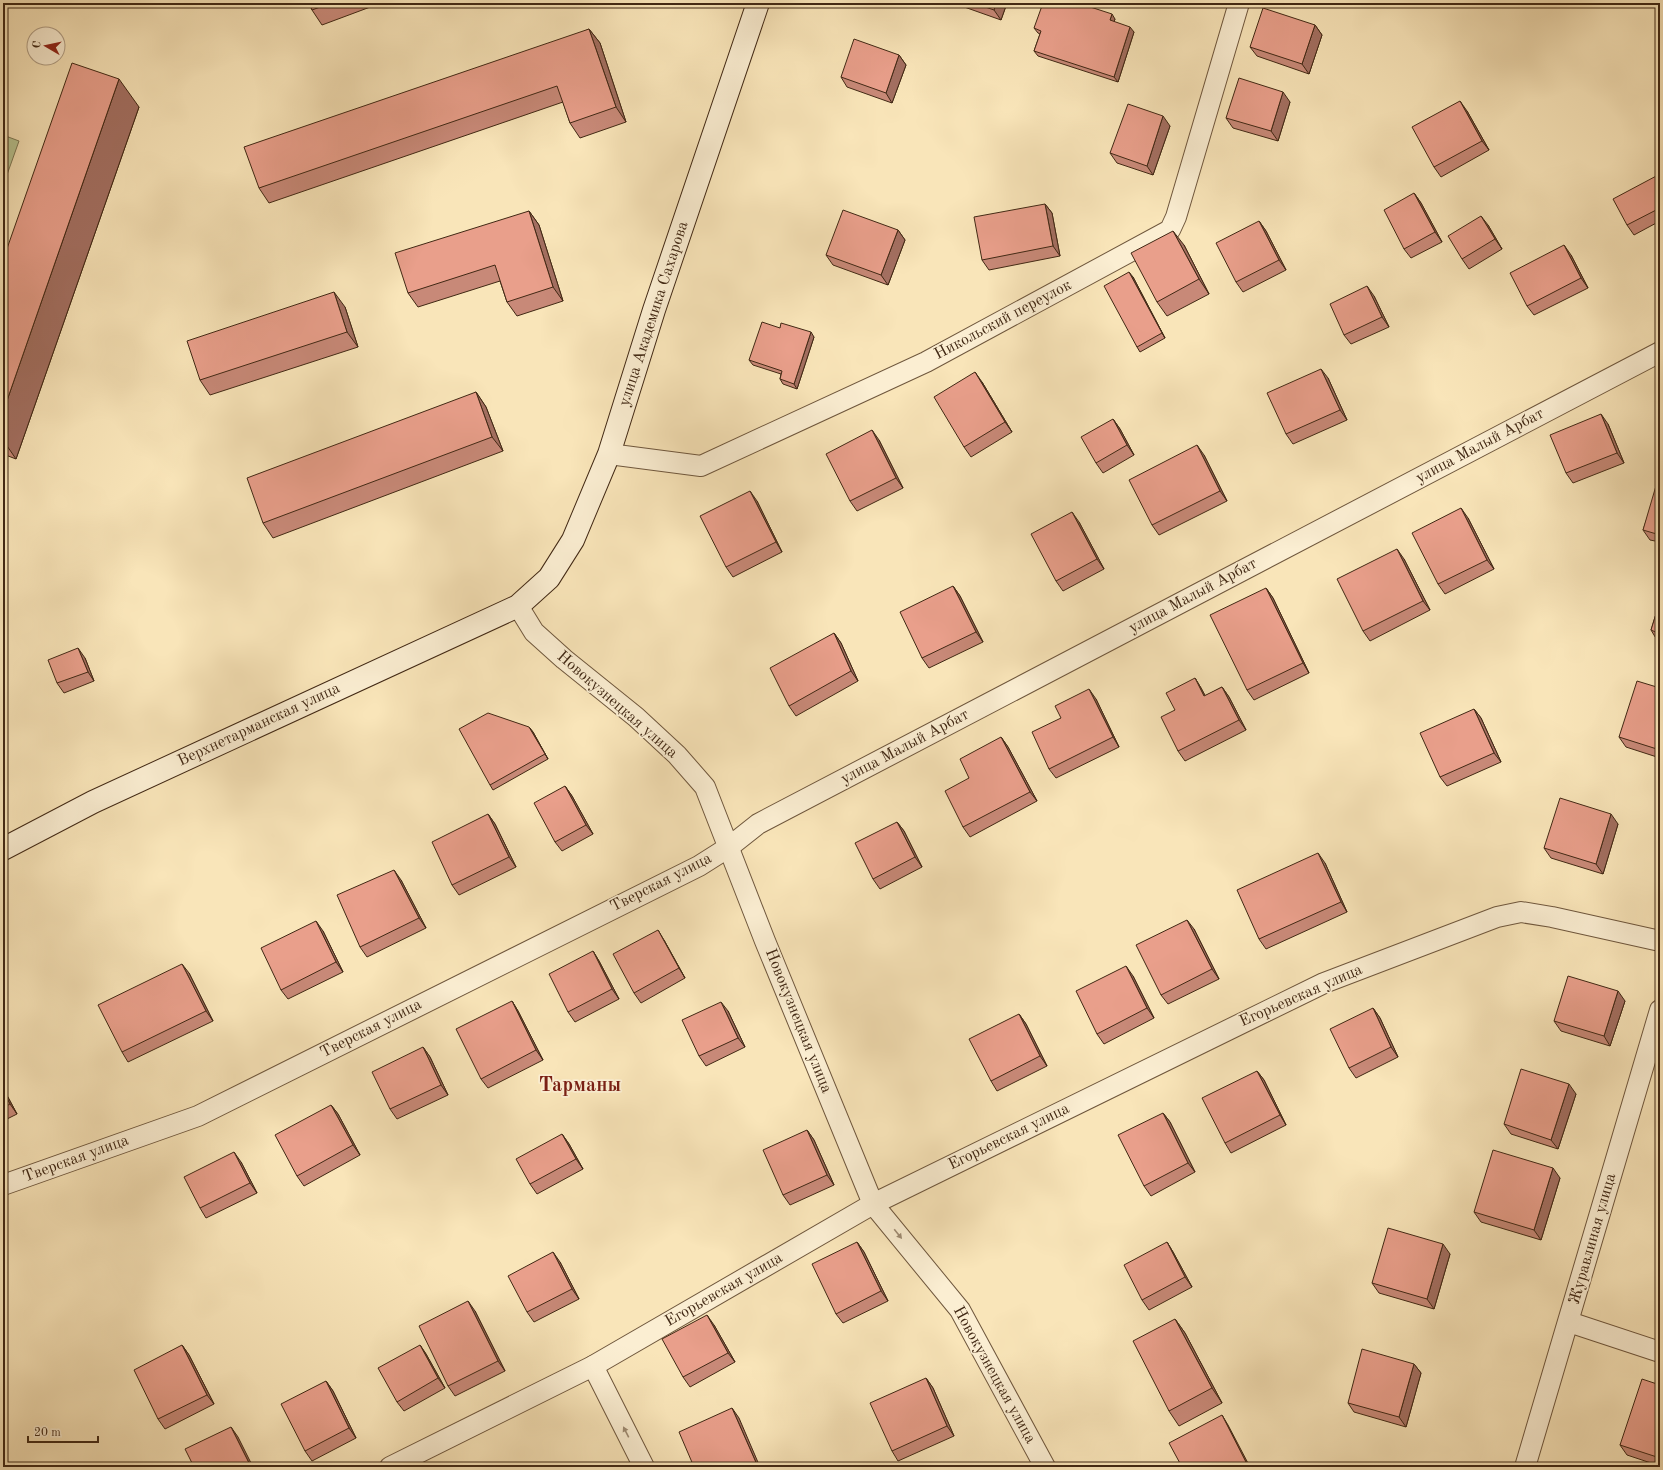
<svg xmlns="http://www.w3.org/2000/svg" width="1663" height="1470" font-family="'Old Standard TT',serif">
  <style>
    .green { fill: #b9c693; stroke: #7d7754 }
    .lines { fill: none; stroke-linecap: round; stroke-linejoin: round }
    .street-casing { stroke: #6f573d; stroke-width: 22 }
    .secondary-casing { stroke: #412814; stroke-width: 24 }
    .street { stroke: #fbeed2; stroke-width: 20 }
    .secondary { stroke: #fbeed2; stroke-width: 22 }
    .wall { fill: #c88978; stroke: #412814 }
    .shaded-wall { fill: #a36f61; stroke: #412814 }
    .building { fill: #e99f8b; stroke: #412814 }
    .oneway { fill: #9e8b73 }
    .labels { text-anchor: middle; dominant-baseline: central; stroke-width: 3.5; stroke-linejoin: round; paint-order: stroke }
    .street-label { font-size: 16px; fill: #412814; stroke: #fbeed2 }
    .district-label { font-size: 20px; font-weight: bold; fill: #7a1f14; stroke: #fbeed2 }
  </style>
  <rect width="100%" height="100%" fill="#f9e5b9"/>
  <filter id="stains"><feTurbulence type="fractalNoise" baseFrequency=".005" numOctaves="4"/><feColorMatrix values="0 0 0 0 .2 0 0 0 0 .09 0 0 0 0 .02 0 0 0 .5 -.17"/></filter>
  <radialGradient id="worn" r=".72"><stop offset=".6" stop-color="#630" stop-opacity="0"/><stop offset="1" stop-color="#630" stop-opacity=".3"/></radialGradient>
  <polygon class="green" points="3,135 19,141 3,186"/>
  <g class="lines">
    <defs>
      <g id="street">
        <polyline points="609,454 701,466 926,362 1170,230 1176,217 1239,3"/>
        <polyline points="518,606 534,632 564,659 636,717 677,755 705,787 765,941 873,1204 960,1310 1045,1467"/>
        <polyline points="3,1185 198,1116 699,866 729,847 758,824 1660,352"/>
        <polyline points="1569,1322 1660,1352"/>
        <polyline points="593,1366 644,1467"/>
        <polyline points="390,1467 593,1366 873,1204 1324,983 1497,917 1521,912 1552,917 1660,941"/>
        <polyline points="1525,1467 1660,1010"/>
      </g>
      <polyline id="secondary" points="3,849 93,802 518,606 549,578 573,540 609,454 654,310 758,3"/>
    </defs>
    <use href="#street" class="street-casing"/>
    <use href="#secondary" class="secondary-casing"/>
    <use href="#street" class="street"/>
    <use href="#secondary" class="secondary"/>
  </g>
  <g class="wall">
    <polygon points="190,3 202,3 200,7"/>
    <polygon points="309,3 381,3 322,25 312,10"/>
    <polygon points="953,3 1007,3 1001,20"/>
    <polygon points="1083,5 1115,19 1114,22 1134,32 1118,82 1038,56 1034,51 1040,34 1038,33 1034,28"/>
    <polygon points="1315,25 1322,35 1309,74 1257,56 1250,47"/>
    <polygon points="589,29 600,43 626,122 580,138 570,123 563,102 269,203 259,188"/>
    <polygon points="899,55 906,65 892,103 847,87 841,77"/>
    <polygon points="1290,102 1278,141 1233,128 1226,118"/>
    <polygon points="139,107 16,459 3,454 3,260"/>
    <polygon points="1467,111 1489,150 1441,177 1434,167"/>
    <polygon points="1170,126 1153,175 1117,163 1110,153"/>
    <polygon points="1660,174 1660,221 1634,235 1627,225"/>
    <polygon points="1414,193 1421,203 1442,242 1411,258 1404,249"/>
    <polygon points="1045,204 1052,213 1060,256 989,270 982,260"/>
    <polygon points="529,211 539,225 563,301 517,316 507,302 500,281 418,307 408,293"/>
    <polygon points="1259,221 1266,231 1286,270 1243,292 1236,282"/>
    <polygon points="1488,225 1502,249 1469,269 1462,259"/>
    <polygon points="898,230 905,240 888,285 833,265 826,255"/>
    <polygon points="1184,245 1209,294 1167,316 1157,302"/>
    <polygon points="1571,255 1588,288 1534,315 1527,306"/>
    <polygon points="1133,277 1165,338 1140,352 1137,347"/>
    <polygon points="1374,296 1389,327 1351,344 1344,335"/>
    <polygon points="345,307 358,347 210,395 200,380"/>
    <polygon points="780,328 814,337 797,389 783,384 780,379 781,374 753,365 749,360"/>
    <polygon points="1328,378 1347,420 1293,444 1286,434"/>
    <polygon points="982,382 1012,432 971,457 964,447"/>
    <polygon points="476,392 486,407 503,451 273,538 263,523"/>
    <polygon points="1113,419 1120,429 1134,455 1103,473 1096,463"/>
    <polygon points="1608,424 1624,463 1573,483 1566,473"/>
    <polygon points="879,440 903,488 857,511 850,501"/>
    <polygon points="1204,455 1227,501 1159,535 1152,525"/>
    <polygon points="1660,480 1660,542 1650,540 1643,530"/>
    <polygon points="757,501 782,552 733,577 726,567"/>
    <polygon points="1468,518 1494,569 1445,594 1438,584"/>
    <polygon points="1079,522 1104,569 1063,591 1056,581"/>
    <polygon points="1404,559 1430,610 1370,641 1363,631"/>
    <polygon points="953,586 960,596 983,642 929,668 922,658"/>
    <polygon points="1266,588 1273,598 1309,673 1254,700 1247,690"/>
    <polygon points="1660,601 1660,641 1657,640 1651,630"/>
    <polygon points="834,633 841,643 858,681 796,716 789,706"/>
    <polygon points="85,658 94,681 64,693 57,683"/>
    <polygon points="1195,678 1201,688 1205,696 1222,687 1229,697 1246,730 1185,761 1178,751 1175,710"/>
    <polygon points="1660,688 1660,758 1626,747 1619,737"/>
    <polygon points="1096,699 1119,747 1056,778 1049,769 1061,718"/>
    <polygon points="1474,709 1481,718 1501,762 1447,786 1440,777"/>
    <polygon points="529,727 533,732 548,759 493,790 490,785"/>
    <polygon points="1001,737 1008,747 1037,801 970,837 963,827 969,778"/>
    <polygon points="565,786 572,796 593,834 562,851 555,842"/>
    <polygon points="488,814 495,824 516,867 459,895 452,885"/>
    <polygon points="897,822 904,831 922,867 880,889 873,879"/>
    <polygon points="1618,824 1603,874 1551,858 1544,848"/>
    <polygon points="1325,863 1347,912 1266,949 1259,939"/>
    <polygon points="401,880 426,928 367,957 360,947"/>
    <polygon points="1194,929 1219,979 1168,1004 1161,995"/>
    <polygon points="323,931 343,972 288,999 281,990"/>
    <polygon points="664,940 685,978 641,1003 634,993"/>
    <polygon points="593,951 599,961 619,999 575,1022 568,1012"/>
    <polygon points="189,973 213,1021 128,1062 122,1052"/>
    <polygon points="1133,976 1154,1018 1104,1044 1097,1034"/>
    <polygon points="512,1001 518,1011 543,1060 488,1088 481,1079"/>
    <polygon points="1625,1001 1610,1046 1561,1031 1554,1021"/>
    <polygon points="1373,1008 1380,1018 1398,1057 1356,1078 1349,1068"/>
    <polygon points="728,1011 745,1047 706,1066 699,1056"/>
    <polygon points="1019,1014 1026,1024 1047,1066 997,1091 991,1081"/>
    <polygon points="423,1047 430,1057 448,1095 397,1119 390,1109"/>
    <polygon points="1257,1071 1264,1080 1286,1125 1231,1153 1225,1143"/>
    <polygon points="3,1088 17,1114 3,1121"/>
    <polygon points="1576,1094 1558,1149 1511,1134 1504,1124"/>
    <polygon points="331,1105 338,1114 360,1155 304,1186 297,1176"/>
    <polygon points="1163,1113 1170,1122 1195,1172 1151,1196 1144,1186"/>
    <polygon points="807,1130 814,1140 834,1185 790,1205 783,1195"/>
    <polygon points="562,1134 569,1144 583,1169 537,1194 530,1184"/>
    <polygon points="241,1162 257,1193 206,1218 200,1208"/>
    <polygon points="1560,1178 1541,1240 1481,1222 1474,1212"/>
    <polygon points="857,1242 864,1252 888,1301 843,1323 836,1314"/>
    <polygon points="1167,1242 1173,1252 1192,1287 1149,1310 1142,1300"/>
    <polygon points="1450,1254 1434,1309 1379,1293 1372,1283"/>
    <polygon points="560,1262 579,1299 534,1322 527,1312"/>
    <polygon points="475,1311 505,1371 455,1396 448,1386"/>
    <polygon points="1175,1319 1185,1333 1222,1403 1179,1426 1169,1411"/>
    <polygon points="714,1325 735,1362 690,1387 683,1377"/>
    <polygon points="182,1345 189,1355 214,1404 165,1429 158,1419"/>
    <polygon points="420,1345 426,1354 445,1388 404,1411 397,1402"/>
    <polygon points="1414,1364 1421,1373 1406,1427 1354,1412 1348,1403"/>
    <polygon points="926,1378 933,1388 954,1436 898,1461 892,1451"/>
    <polygon points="326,1381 333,1391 356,1438 312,1461 305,1451"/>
    <polygon points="1660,1385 1660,1466 1627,1455 1620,1445"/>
  </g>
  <g class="shaded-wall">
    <polygon points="198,3 202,3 200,7"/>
    <polygon points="996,3 1007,3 1001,20 994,10"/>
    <polygon points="1112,14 1115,19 1113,25 1110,20"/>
    <polygon points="1315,25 1322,35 1309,74 1302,64"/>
    <polygon points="1130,27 1134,32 1118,82 1114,77"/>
    <polygon points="589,29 600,43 626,122 616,107"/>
    <polygon points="899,55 906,65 892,103 886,93"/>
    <polygon points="119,79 139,107 16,459 3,440 3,412"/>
    <polygon points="1283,92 1290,102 1278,141 1271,131"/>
    <polygon points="1460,101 1467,111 1489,150 1482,141"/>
    <polygon points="1163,116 1170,126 1153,175 1147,166"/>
    <polygon points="1414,193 1421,203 1442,242 1435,232"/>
    <polygon points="1045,204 1052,213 1060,256 1053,246"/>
    <polygon points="529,211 539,225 563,301 553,287"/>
    <polygon points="1481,216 1488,225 1502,249 1495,239"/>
    <polygon points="1259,221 1266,231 1286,270 1279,260"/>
    <polygon points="898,230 905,240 888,285 881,275"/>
    <polygon points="1173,231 1184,245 1209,294 1199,279"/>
    <polygon points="1564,245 1571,255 1588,288 1581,278"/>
    <polygon points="1129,272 1133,277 1165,338 1162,333"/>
    <polygon points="1367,286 1374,296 1389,327 1382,317"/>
    <polygon points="334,292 345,307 358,347 347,332"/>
    <polygon points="811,332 814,337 797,389 794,384"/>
    <polygon points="1321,369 1328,378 1347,420 1340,410"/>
    <polygon points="975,372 982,382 1012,432 1005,422"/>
    <polygon points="476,392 486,407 503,451 492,437"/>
    <polygon points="1601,414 1608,424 1624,463 1617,453"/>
    <polygon points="1113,419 1120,429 1134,455 1127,445"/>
    <polygon points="872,430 879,440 903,488 896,478"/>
    <polygon points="1197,445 1204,455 1227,501 1220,491"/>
    <polygon points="750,491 757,501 782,552 776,542"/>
    <polygon points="1461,508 1468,518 1494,569 1487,560"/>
    <polygon points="1072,512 1079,522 1104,569 1097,559"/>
    <polygon points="1397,549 1404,559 1430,610 1423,601"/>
    <polygon points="953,586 960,596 983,642 976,632"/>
    <polygon points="1266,588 1273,598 1309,673 1303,663"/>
    <polygon points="834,633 841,643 858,681 851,671"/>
    <polygon points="78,648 85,658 94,681 88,672"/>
    <polygon points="1195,678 1201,688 1211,706 1204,696"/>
    <polygon points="1222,687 1229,697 1246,730 1239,720"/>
    <polygon points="1089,689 1096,699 1119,747 1113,737"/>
    <polygon points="1474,709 1481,718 1501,762 1494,753"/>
    <polygon points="529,727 533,732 548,759 545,754"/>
    <polygon points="1001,737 1008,747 1037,801 1030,792"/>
    <polygon points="565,786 572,796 593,834 586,825"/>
    <polygon points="488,814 495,824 516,867 509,857"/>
    <polygon points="1611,814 1618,824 1603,874 1596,864"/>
    <polygon points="897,822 904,831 922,867 915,857"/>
    <polygon points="1318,853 1325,863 1347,912 1341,902"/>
    <polygon points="394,870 401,880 426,928 419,918"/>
    <polygon points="1187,920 1194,929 1219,979 1212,969"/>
    <polygon points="316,921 323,931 343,972 336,962"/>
    <polygon points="658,930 664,940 685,978 679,968"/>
    <polygon points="593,951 599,961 619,999 612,989"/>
    <polygon points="182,964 189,973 213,1021 206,1011"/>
    <polygon points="1126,966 1133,976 1154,1018 1147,1008"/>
    <polygon points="1618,991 1625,1001 1610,1046 1604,1036"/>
    <polygon points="512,1001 518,1011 543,1060 536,1050"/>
    <polygon points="721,1002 728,1011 745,1047 738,1038"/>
    <polygon points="1373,1008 1380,1018 1398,1057 1391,1047"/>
    <polygon points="1019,1014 1026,1024 1047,1066 1040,1056"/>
    <polygon points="423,1047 430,1057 448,1095 441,1085"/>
    <polygon points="1257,1071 1264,1080 1286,1125 1280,1115"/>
    <polygon points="1569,1084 1576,1094 1558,1149 1551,1140"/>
    <polygon points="3,1088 17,1114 10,1104 3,1091"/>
    <polygon points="331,1105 338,1114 360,1155 353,1145"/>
    <polygon points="1163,1113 1170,1122 1195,1172 1188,1163"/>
    <polygon points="807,1130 814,1140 834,1185 827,1175"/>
    <polygon points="562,1134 569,1144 583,1169 576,1159"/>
    <polygon points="234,1152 241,1162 257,1193 250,1183"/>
    <polygon points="1553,1168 1560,1178 1541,1240 1534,1230"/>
    <polygon points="857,1242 864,1252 888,1301 881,1291"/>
    <polygon points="1167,1242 1173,1252 1192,1287 1185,1277"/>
    <polygon points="1443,1244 1450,1254 1434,1309 1427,1299"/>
    <polygon points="553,1252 560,1262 579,1299 572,1289"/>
    <polygon points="468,1301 475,1311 505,1371 498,1361"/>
    <polygon points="707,1315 714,1325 735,1362 728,1353"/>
    <polygon points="1175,1319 1185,1333 1222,1403 1212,1388"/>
    <polygon points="182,1345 189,1355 214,1404 207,1395"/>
    <polygon points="420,1345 426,1354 445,1388 438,1378"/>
    <polygon points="1414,1364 1421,1373 1406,1427 1399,1417"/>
    <polygon points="926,1378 933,1388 954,1436 947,1426"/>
    <polygon points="326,1381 333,1391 356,1438 349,1428"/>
    <polygon points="732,1408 739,1418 760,1467 758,1467"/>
    <polygon points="1222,1415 1228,1425 1250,1467 1249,1467 1248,1466"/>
    <polygon points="231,1427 238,1437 253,1467 251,1467"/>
  </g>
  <g class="building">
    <polygon points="309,3 331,3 312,10"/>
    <polygon points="974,3 996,3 994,10"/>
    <polygon points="1043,3 1078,3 1112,14 1110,20 1130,27 1114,77 1034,51 1041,31 1034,28"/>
    <polygon points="1263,8 1315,25 1302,64 1250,47"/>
    <polygon points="589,29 616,107 570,123 557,86 259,188 244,147"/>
    <polygon points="854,39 899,55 886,93 841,77"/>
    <polygon points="72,63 119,79 3,412 3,260"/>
    <polygon points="1239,78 1283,92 1271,131 1226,118"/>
    <polygon points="1460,101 1482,141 1434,167 1412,127"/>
    <polygon points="1128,104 1163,116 1147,166 1110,153"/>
    <polygon points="1660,174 1660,208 1627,225 1613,199"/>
    <polygon points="1414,193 1435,232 1404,249 1384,210"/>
    <polygon points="1045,204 1053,246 982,260 974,217"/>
    <polygon points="843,210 898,230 881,275 826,255"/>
    <polygon points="529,211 553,287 507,302 495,265 408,293 395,253"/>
    <polygon points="1481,216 1495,239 1462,259 1448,236"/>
    <polygon points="1259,221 1279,260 1236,282 1216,243"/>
    <polygon points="1173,231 1199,279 1157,302 1131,253"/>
    <polygon points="1564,245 1581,278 1527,306 1510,273"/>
    <polygon points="1129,272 1162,333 1137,347 1104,286"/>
    <polygon points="1367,286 1382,317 1344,335 1330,304"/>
    <polygon points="334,292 347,332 200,380 187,341"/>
    <polygon points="762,322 780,328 781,323 811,332 794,384 780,379 782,371 749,360"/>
    <polygon points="1321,369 1340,410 1286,434 1267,393"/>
    <polygon points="975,372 1005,422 964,447 934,397"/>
    <polygon points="476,392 492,437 263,523 247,478"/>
    <polygon points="1601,414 1617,453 1566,473 1550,435"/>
    <polygon points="1113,419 1127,445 1096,463 1081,437"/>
    <polygon points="872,430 896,478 850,501 826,454"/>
    <polygon points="1197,445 1220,491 1152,525 1129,480"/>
    <polygon points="1658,479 1660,480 1660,535 1643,530"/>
    <polygon points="750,491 776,542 726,567 700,516"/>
    <polygon points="1461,508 1487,560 1438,584 1412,533"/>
    <polygon points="1072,512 1097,559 1056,581 1031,534"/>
    <polygon points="1397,549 1423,601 1363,631 1337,579"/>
    <polygon points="953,586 976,632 922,658 900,612"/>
    <polygon points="1266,588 1303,663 1247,690 1210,615"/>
    <polygon points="1660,601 1660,634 1651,630"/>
    <polygon points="834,633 851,671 789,706 770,668"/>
    <polygon points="78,648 88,672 57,683 48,660"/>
    <polygon points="1195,678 1204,696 1222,687 1239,720 1178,751 1161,717 1175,710 1166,693"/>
    <polygon points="1637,681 1660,688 1660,750 1619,737"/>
    <polygon points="1089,689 1113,737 1049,769 1032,732 1061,718 1055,706"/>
    <polygon points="1474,709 1494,753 1440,777 1420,733"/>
    <polygon points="488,713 529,727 545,754 490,785 459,729"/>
    <polygon points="1001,737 1030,792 963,827 945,791 969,778 960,759"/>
    <polygon points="565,786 586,825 555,842 534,803"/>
    <polygon points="1560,798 1611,814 1596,864 1544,848"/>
    <polygon points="488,814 509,857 452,885 432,842"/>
    <polygon points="897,822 915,857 873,879 855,843"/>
    <polygon points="1318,853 1341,902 1259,939 1237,890"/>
    <polygon points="394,870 419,918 360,947 337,895"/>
    <polygon points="1187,920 1212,969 1161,995 1136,945"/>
    <polygon points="316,921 336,962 281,990 261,948"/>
    <polygon points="658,930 679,968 634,993 613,954"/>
    <polygon points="593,951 612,989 568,1012 549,974"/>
    <polygon points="182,964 206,1011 122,1052 98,1005"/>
    <polygon points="1126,966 1147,1008 1097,1034 1076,991"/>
    <polygon points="1568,976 1618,991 1604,1036 1554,1021"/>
    <polygon points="512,1001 536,1050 481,1079 456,1029"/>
    <polygon points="721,1002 738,1038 699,1056 682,1020"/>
    <polygon points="1373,1008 1391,1047 1349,1068 1330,1029"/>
    <polygon points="1019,1014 1040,1056 991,1081 969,1039"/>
    <polygon points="423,1047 441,1085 390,1109 372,1072"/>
    <polygon points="1521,1069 1569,1084 1551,1140 1504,1124"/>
    <polygon points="1257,1071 1280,1115 1225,1143 1202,1098"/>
    <polygon points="3,1091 10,1104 3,1108"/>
    <polygon points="331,1105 353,1145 297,1176 275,1135"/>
    <polygon points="1163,1113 1188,1163 1144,1186 1118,1135"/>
    <polygon points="807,1130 827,1175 783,1195 763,1150"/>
    <polygon points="562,1134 576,1159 530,1184 516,1159"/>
    <polygon points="1493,1150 1553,1168 1534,1230 1474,1212"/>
    <polygon points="234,1152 250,1183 200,1208 184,1177"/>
    <polygon points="1388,1228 1443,1244 1427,1299 1372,1283"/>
    <polygon points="857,1242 881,1291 836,1314 812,1264"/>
    <polygon points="1167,1242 1185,1277 1142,1300 1124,1265"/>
    <polygon points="553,1252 572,1289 527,1312 508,1276"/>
    <polygon points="468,1301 498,1361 448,1386 419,1326"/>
    <polygon points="707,1315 728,1353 683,1377 662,1339"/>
    <polygon points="1175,1319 1212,1388 1169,1411 1133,1341"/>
    <polygon points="182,1345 207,1395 158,1419 134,1370"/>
    <polygon points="420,1345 438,1378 397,1402 378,1368"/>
    <polygon points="1362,1349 1414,1364 1399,1417 1348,1403"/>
    <polygon points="926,1378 947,1426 892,1451 870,1403"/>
    <polygon points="1642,1379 1660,1385 1660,1458 1620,1445"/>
    <polygon points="326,1381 349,1428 305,1451 281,1404"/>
    <polygon points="732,1408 758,1467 694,1467 679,1432"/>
    <polygon points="1222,1415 1248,1466 1245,1467 1182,1467 1169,1443"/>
    <polygon points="231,1427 251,1467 194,1467 185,1449"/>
    <polygon points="1328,1463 1341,1467 1327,1467"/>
  </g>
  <defs><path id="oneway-solid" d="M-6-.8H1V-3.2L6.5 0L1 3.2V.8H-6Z"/></defs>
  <g class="oneway">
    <use href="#oneway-solid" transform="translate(898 1234) rotate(51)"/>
    <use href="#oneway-solid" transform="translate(626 1432) rotate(-117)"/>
  </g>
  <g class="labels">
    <g class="street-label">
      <text transform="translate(654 314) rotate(-72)">улица Академика Сахарова</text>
      <text transform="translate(1003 320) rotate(-28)">Никольский переулок</text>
      <text transform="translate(1480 446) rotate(-28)">улица Малый Арбат</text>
      <text transform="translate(1193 596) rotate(-28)">улица Малый Арбат</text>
      <text transform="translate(617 705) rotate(41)">Новокузнецкая улица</text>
      <text transform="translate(259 725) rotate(-25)">Верхнетарманская улица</text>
      <text transform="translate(905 747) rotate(-28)">улица Малый Арбат</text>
      <text transform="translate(661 883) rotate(-27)">Тверская улица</text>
      <text transform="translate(1301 996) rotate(-24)">Егорьевская улица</text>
      <text transform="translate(798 1021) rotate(68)">Новокузнецкая улица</text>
      <text transform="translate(371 1029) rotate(-27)">Тверская улица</text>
      <text transform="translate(1009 1137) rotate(-26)">Егорьевская улица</text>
      <text transform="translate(76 1159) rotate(-20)">Тверская улица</text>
      <text transform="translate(1593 1239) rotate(-74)">Журавлиная улица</text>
      <text transform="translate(724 1290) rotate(-30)">Егорьевская улица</text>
      <text transform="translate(994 1375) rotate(61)">Новокузнецкая улица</text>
    </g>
    <g class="district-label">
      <text x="580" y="1086">Тарманы</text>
    </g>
  </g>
  <rect width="1663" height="1470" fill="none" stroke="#f9e5b9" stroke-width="16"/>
  <rect x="4" y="4" width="1655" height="1462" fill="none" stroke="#412814" stroke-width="2"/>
  <rect x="8" y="8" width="1647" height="1454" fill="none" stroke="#412814"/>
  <g transform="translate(46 46) rotate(279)"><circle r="19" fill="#fbeed2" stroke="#b19f86"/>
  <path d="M0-3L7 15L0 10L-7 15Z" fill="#8f2418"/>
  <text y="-6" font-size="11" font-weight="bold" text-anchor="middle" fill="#412814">С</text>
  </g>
  <path d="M28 1436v6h70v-6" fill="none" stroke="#412814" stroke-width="2"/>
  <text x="34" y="1436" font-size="12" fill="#412814" stroke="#fbeed2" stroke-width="3" paint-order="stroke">20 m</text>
  <rect width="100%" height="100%" filter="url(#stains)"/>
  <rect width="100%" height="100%" fill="url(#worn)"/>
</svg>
